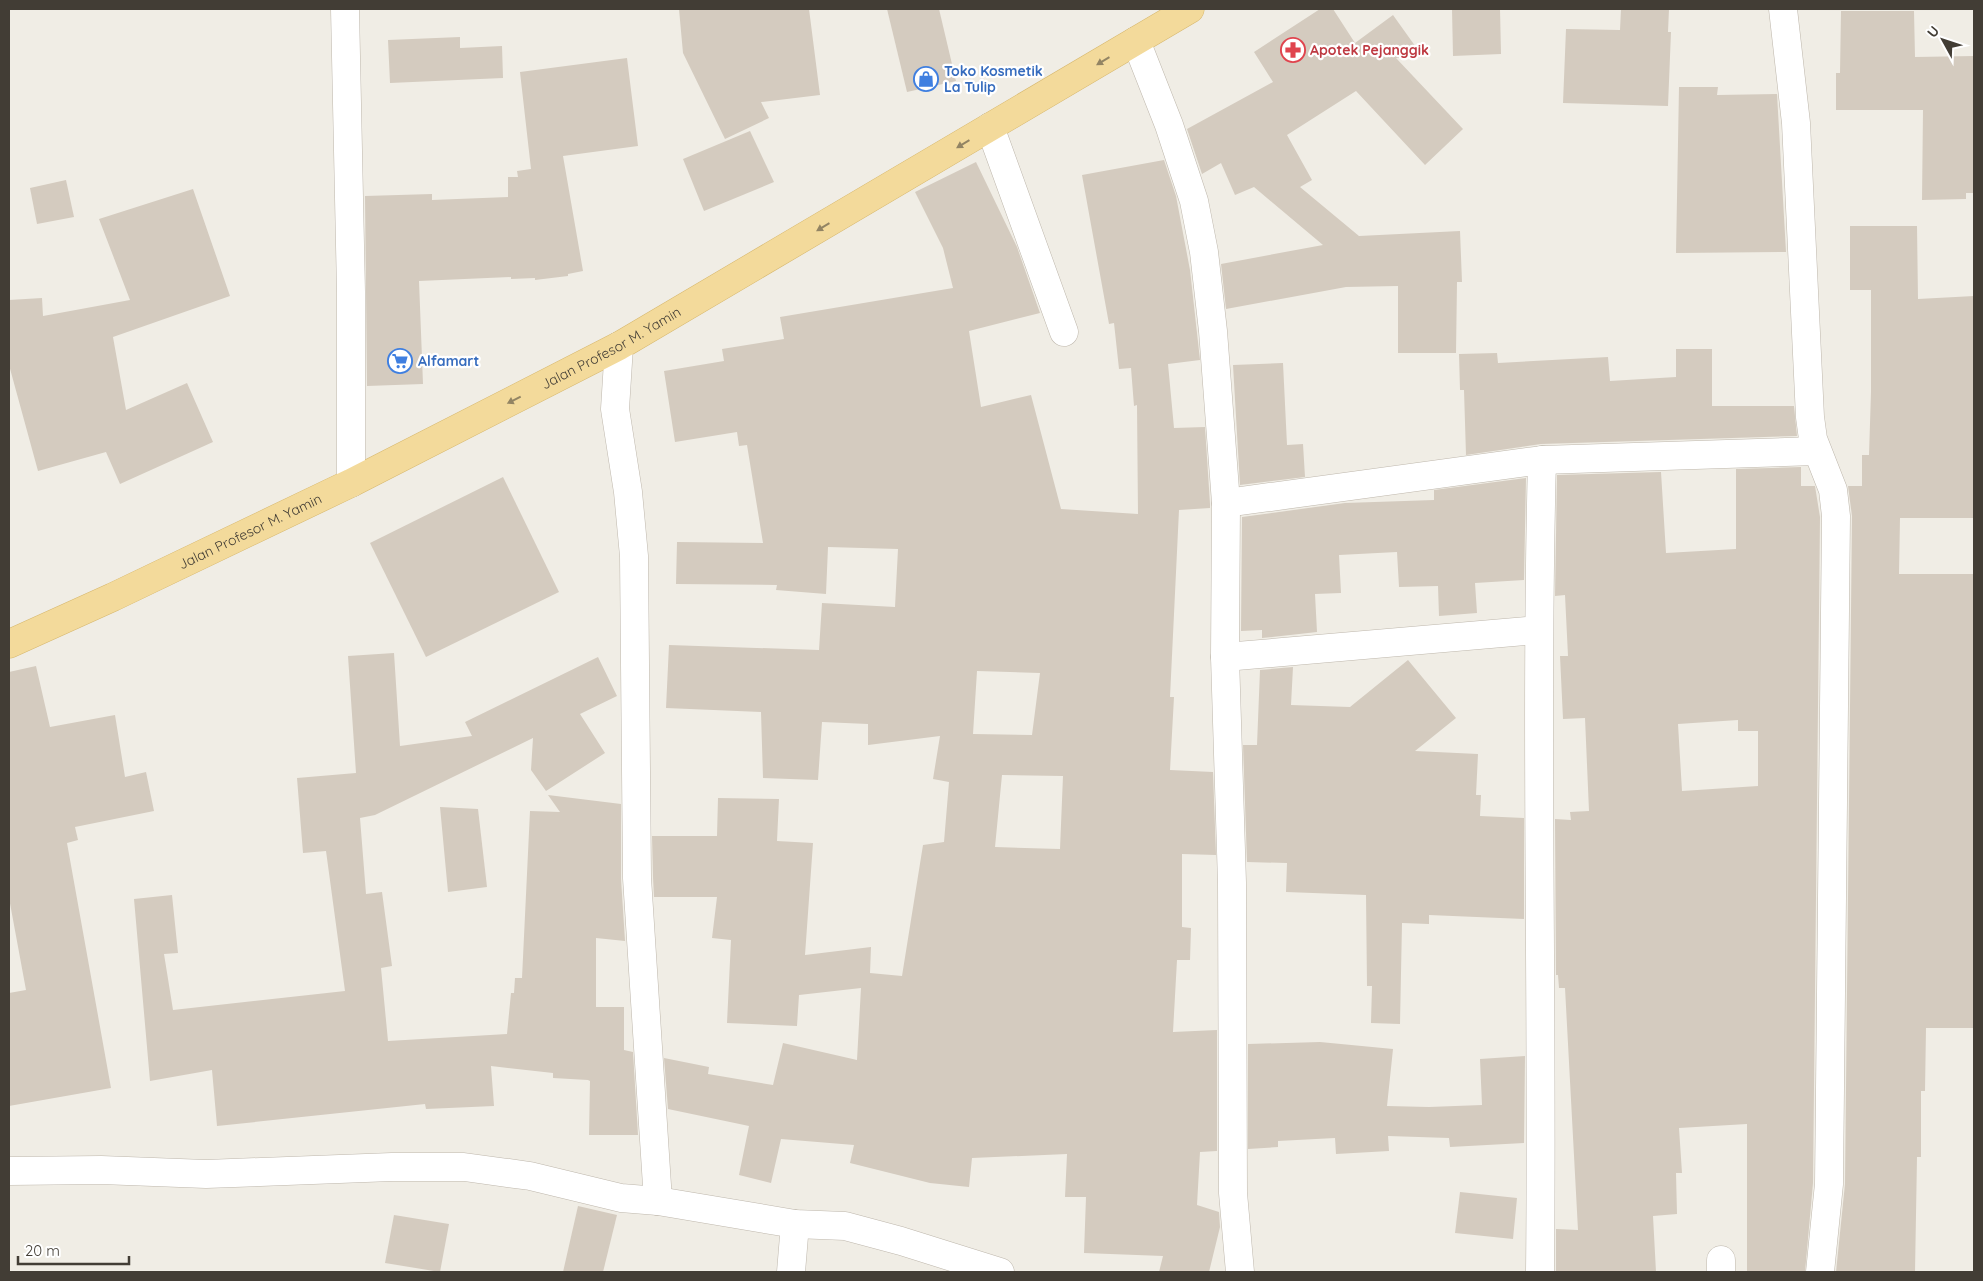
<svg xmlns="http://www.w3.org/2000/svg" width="1983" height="1281" font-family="Quicksand,sans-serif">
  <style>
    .building { fill: #d4cbbf; fill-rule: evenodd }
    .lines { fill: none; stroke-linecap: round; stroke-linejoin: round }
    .minor-casing { stroke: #beb7ac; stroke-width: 29 }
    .major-casing { stroke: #d6b76d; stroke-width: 29 }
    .minor { stroke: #fff; stroke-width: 28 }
    .major { stroke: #f3da9b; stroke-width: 28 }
    .oneway { fill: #928463 }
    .labels { text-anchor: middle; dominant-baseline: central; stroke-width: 4.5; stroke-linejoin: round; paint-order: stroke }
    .health-label { font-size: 14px; font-weight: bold; fill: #be3a42; stroke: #fff; text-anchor: start }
    .shop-label { font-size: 14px; font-weight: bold; fill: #366cbe; stroke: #fff; text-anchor: start }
    .street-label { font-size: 14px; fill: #423d35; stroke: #fff }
  </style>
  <rect width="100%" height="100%" fill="#f0ede5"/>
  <g class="building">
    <polygon points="679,9 809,9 820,95 761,102 769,118 725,139 683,53"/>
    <polygon points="887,9 939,9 956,81 907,92"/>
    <polygon points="1320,9 1333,9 1355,43 1393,15 1423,57 1396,58 1463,129 1425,165 1356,91 1287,135 1312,180 1300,187 1359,236 1460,231 1462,282 1457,282 1456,353 1398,353 1398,286 1346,287 1226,309 1221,264 1323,245 1254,187 1235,195 1221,163 1202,174 1187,129 1273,82 1254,52"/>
    <polygon points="1452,9 1500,9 1501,54 1453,56"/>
    <polygon points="1621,9 1669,9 1668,32 1671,32 1668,106 1563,103 1566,29 1620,30"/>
    <polygon points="1841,11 1914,11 1915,57 1974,56 1974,193 1966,193 1966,199 1922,200 1923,110 1836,110 1836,73 1840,73"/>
    <polygon points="460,37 460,48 502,46 503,78 390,83 388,40"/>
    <polygon points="627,58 638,146 563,156 583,271 568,274 568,276 535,280 535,278 511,279 511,277 419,281 423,384 367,386 365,196 432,194 432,200 508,197 508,177 518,177 517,171 531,169 520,72"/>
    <polygon points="1679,87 1718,87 1717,95 1777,94 1786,252 1676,253"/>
    <polygon points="750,131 774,182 704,211 683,159"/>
    <path d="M1164 160 1176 196 1190 270 1200 360 1168 364 1174 428 1205 427 1210 504V508L1179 510 1170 697H1174L1170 770 1213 772 1216 855 1182 854V927L1191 928 1190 960H1177L1173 1032 1217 1030V1151L1200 1152 1197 1205 1219 1212 1220 1227 1209 1272H1159L1163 1256 1084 1253 1086 1197H1065L1067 1154 972 1158 969 1187 930 1183 850 1163 854 1145 781 1139 771 1183 739 1175 749 1126 668 1109 664 1058 709 1067 708 1074 773 1085 783 1043 857 1060 861 988 799 995 797 1026 727 1023 731 940 712 938 717 897H654L653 877 652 836H717L718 798 779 799 777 841 813 843 805 955 871 947 870 973 902 976 923 845 944 842 949 782 933 779 940 736 868 745V724L822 722 818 780 763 778 761 712 666 708 669 645 819 650 822 603 895 607 898 549 828 547 826 594 776 590 777 585 676 584 677 542 763 543 747 445 739 446 737 432 675 442 664 371 724 361 722 349 784 339 780 317 953 288 943 248 915 192 976 162 1017 247 1040 313 969 331 981 407 1031 395 1061 509 1138 514 1137 405 1134 406 1131 368 1119 369 1114 323 1109 324 1082 175ZM977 671 1040 673 1032 735 973 734ZM1002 775 1063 776 1060 849 995 847Z"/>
    <polygon points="66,180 74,217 37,224 30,188"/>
    <polygon points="193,189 230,296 113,337 126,410 187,383 213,442 120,484 106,452 38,471 9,365 9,300 42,298 43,316 130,300 99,219"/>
    <polygon points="1850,226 1917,226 1918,299 1974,296 1974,518 1900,518 1899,574 1974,574 1974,1028 1926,1028 1925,1091 1921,1091 1921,1157 1917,1157 1915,1272 1836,1272 1845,1184 1852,516 1848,486 1862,486 1862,455 1869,455 1871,392 1871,290 1850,290"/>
    <polygon points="1676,349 1712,349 1712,406 1794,406 1797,436 1541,444 1466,455 1464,390 1460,390 1459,354 1497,353 1498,363 1608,357 1610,381 1676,377"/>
    <polygon points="1283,363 1287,445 1303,444 1305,477 1240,485 1233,365"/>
    <path d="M1801 467V486H1815L1820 517 1813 1183 1805 1272H1747V1124L1679 1128 1682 1173H1676L1677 1214 1653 1216 1656 1272H1556V1229L1578 1230 1565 988H1559L1558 975H1556L1555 819 1571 820 1570 812 1589 811 1585 718 1563 719 1560 656H1568L1565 595 1555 596 1557 475 1661 472 1666 553 1736 549V469ZM1738 720V731H1758V786L1682 791 1678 724Z"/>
    <polygon points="503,477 559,592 426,657 370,543"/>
    <polygon points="1526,478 1524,580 1475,583 1477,613 1439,616 1438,586 1399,587 1397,552 1339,555 1341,593 1315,594 1317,632 1262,638 1262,630 1241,631 1242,517 1345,503 1434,500 1434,490"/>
    <polygon points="394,653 400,746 472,736 465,722 598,657 617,696 580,714 605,753 546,791 531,770 533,738 375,815 360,818 366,894 382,892 392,966 381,968 388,1041 507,1034 511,993 514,993 515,978 522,978 530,811 560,812 548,795 621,804 621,879 625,941 596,938 596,1007 624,1007 624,1050 633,1052 638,1135 589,1135 590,1081 588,1080 553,1078 553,1073 491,1066 494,1106 426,1109 425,1104 217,1126 212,1070 150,1081 134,899 172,895 178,953 164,954 173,1010 345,991 326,851 303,853 297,778 356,773 348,656"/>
    <polygon points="1408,660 1456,718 1415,751 1478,754 1476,795 1481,795 1480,816 1524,818 1524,919 1429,915 1429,924 1402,923 1400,1024 1371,1023 1372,986 1367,986 1366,895 1286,892 1287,863 1247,862 1243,745 1257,745 1260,670 1293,667 1291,705 1350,707"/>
    <polygon points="36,666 50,727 115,715 125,777 146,772 154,811 75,827 78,840 67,843 111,1088 9,1106 9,993 26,990 9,898 9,672"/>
    <polygon points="440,807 478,809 487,887 448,892"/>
    <polygon points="1320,1042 1393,1049 1387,1106 1429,1107 1482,1105 1480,1059 1525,1056 1524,1143 1450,1147 1449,1138 1388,1136 1389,1151 1336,1154 1335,1138 1278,1141 1278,1147 1248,1149 1248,1044"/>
    <polygon points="1460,1192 1517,1198 1513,1239 1455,1233"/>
    <polygon points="578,1206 617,1215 603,1272 563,1272"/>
    <polygon points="394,1215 449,1224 440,1272 385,1263"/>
  </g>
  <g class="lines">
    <defs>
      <g id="minor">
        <polyline points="345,9 351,292 351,483"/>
        <polyline points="1783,9 1796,123 1810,417 1813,439 1833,490 1836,516 1829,1184 1820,1272"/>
        <polyline points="1136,41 1169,125 1194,201 1204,252 1213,331 1226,503 1225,657 1232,883 1233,1193 1240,1272"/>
        <polyline points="990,127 1064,332"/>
        <polyline points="619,346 615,409 628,492 634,556 637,878 658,1201"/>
        <polyline points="1226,503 1542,460 1816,451"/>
        <polyline points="1225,657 1538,630"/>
        <polyline points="9,1171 101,1170 206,1174 392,1167 464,1167 530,1176 621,1198 658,1201 795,1224 845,1226 901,1241 1000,1272"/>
        <polyline points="1721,1260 1721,1272"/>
        <polyline points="791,1272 795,1224"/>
        <path d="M1540 1272C1543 1002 1535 731 1542 460"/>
      </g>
      <g id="major">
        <path id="s1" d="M9 644 113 597 351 483 619 346 1190 9"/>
      </g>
    </defs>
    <use href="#minor" class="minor-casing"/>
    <use href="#major" class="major-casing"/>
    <use href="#minor" class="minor"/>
    <use href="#major" class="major"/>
  </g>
  <defs><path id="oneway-solid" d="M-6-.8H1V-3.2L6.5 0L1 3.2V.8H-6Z" transform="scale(1.25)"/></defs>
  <g class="oneway">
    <use href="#oneway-solid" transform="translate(1103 61) rotate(149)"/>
    <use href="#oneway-solid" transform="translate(963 144) rotate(149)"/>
    <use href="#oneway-solid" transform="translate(823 227) rotate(149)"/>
    <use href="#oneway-solid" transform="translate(514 400) rotate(153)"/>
  </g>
  <defs>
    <symbol id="pharmacy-ring" viewBox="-11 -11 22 22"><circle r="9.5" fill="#fff" stroke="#e0444e" stroke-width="1.5"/><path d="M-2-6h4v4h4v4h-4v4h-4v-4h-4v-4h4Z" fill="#e0444e"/></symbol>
    <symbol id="shop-ring" viewBox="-11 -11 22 22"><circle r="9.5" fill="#fff" stroke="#3f7fe0" stroke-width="1.5"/><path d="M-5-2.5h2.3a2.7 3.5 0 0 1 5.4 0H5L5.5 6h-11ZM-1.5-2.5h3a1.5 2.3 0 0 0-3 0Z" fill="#3f7fe0"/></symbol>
    <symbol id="supermarket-ring" viewBox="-11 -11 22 22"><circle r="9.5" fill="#fff" stroke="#3f7fe0" stroke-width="1.5"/><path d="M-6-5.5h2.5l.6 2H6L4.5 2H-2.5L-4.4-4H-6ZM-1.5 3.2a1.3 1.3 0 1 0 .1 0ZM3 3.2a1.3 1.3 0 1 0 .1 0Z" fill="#3f7fe0"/></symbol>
  </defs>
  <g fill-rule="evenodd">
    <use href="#pharmacy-ring" x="1279" y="36" width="28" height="28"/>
    <use href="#shop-ring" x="912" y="65" width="28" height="28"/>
    <use href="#supermarket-ring" x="386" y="347" width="28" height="28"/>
  </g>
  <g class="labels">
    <g class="health-label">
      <text x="1310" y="50">Apotek Pejanggik</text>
    </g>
    <g class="shop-label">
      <text x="944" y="71">Toko Kosmetik<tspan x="944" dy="16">La Tulip</tspan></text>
      <text x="418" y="361">Alfamart</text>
    </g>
    <g class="street-label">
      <text stroke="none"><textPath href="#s1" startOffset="671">Jalan Profesor M. Yamin</textPath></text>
      <text stroke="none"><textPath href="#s1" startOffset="266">Jalan Profesor M. Yamin</textPath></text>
    </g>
  </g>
  <rect width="1983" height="1281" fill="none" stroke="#423d35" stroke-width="20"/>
  <g transform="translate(1943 40) rotate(310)" stroke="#ffffff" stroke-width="4" paint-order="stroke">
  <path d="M0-4L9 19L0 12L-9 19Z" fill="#423d35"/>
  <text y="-8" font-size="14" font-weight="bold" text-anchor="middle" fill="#423d35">U</text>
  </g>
  <path d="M18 1256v8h111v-8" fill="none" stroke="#423d35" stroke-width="2.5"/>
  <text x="25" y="1256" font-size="15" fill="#423d35" stroke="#ffffff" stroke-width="4" paint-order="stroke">20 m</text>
</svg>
